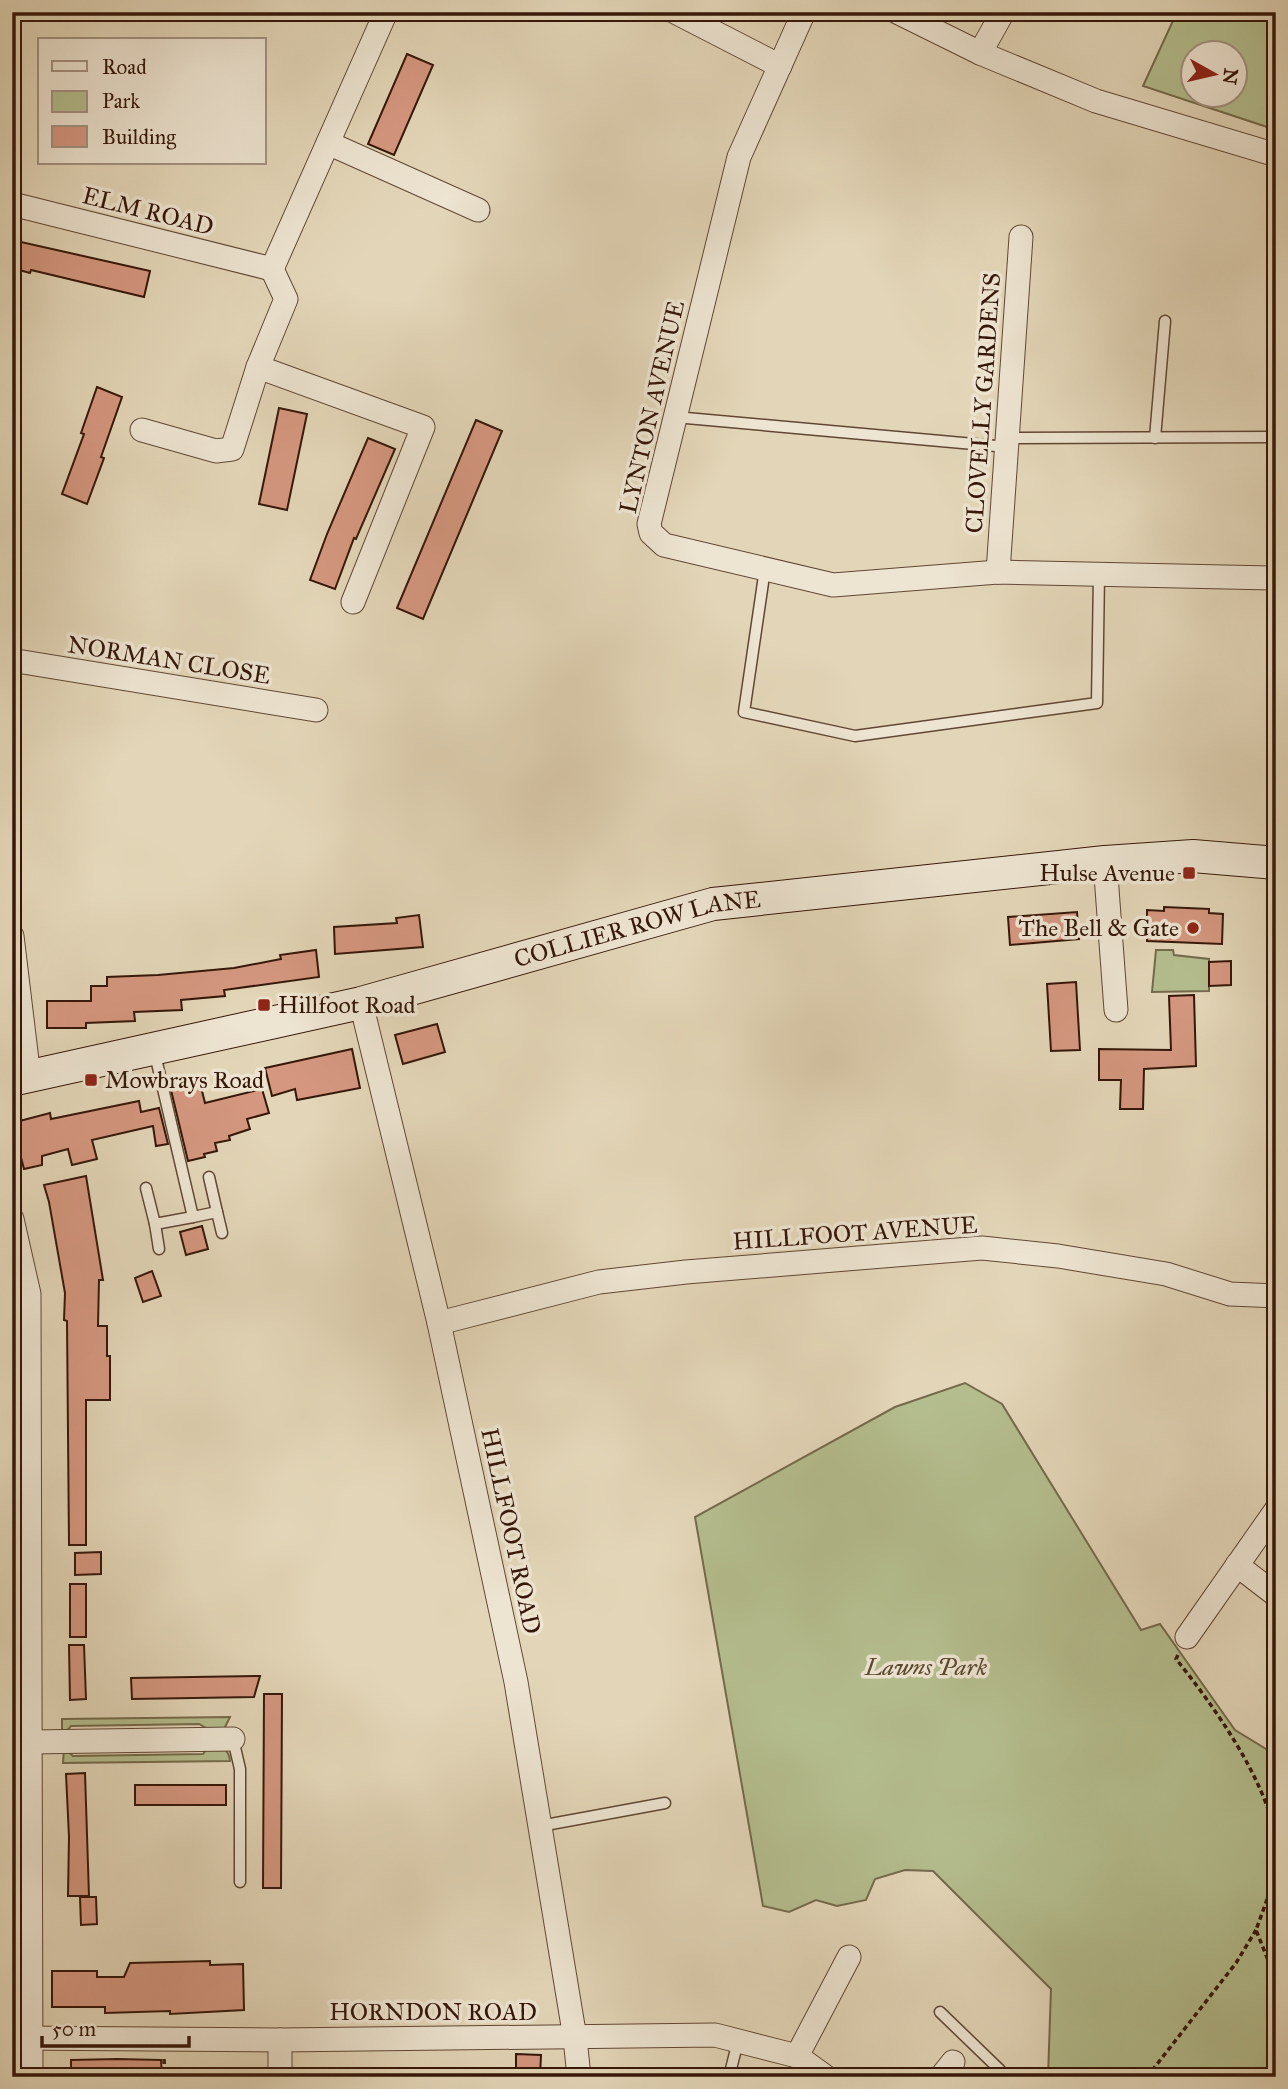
<svg xmlns="http://www.w3.org/2000/svg" width="1288" height="2089" font-family="'IM FELL Great Primer',serif">
  <style>
    .green { fill: #b4bd8e; stroke: #746a4b; stroke-width: 2; fill-rule: evenodd }
    .building { fill: #d59780; stroke: #351708; stroke-width: 2 }
    .lines { fill: none; stroke-linecap: round; stroke-linejoin: round }
    .service-casing { stroke: #604734; stroke-width: 13 }
    .minor-casing { stroke: #604734; stroke-width: 25 }
    .secondary-casing { stroke: #351708; stroke-width: 34 }
    .path { stroke: #351708; stroke-width: 3.5; stroke-dasharray: 5 3.5; stroke-linecap: butt }
    .service { stroke: #ede4d1; stroke-width: 10 }
    .minor { stroke: #ede4d1; stroke-width: 23 }
    .secondary { stroke: #ede4d1; stroke-width: 32 }
    .poi-dot { fill: #8f2418; stroke: #ede4d1; stroke-width: 2.5 }
    .labels { text-anchor: middle; dominant-baseline: central; stroke-width: 7; stroke-linejoin: round; paint-order: stroke }
    .street-label { font-size: 24px; fill: #351708; stroke: #ede4d1 }
    .poi-label { font-size: 24px; fill: #351708; stroke: #ede4d1; text-anchor: end }
    .park-label { font-size: 24px; font-style: italic; fill: #5b4930; stroke: #ede4d1 }
  </style>
  <rect width="100%" height="100%" fill="#e3d6b8"/>
  <filter id="stains"><feTurbulence type="fractalNoise" baseFrequency=".00286" numOctaves="4"/><feColorMatrix values="0 0 0 0 .2 0 0 0 0 .09 0 0 0 0 .02 0 0 0 .5 -.17"/></filter>
  <radialGradient id="worn" r=".72"><stop offset=".6" stop-color="#630" stop-opacity="0"/><stop offset="1" stop-color="#630" stop-opacity=".3"/></radialGradient>
  <g class="green">
    <path d="M1177 12H1276V130L1143 86ZM1194 52H1236V94H1194Z"/>
    <polygon points="1156,950 1173,950 1174,955 1209,959 1209,991 1152,992"/>
    <polygon points="965,1383 1002,1404 1141,1630 1160,1624 1235,1730 1276,1755 1276,2077 1048,2077 1051,1989 933,1871 905,1870 875,1879 866,1900 837,1906 816,1900 789,1912 763,1906 695,1517 895,1407"/>
    <polygon points="230,1717 223,1731 213,1732 199,1724 71,1726 65,1733 62,1733 62,1719"/>
    <path d="M210 1745C221 1747 229 1748 230 1761L63 1763 64 1748 73 1756 203 1754Z"/>
  </g>
  <g class="building">
    <polygon points="407,54 433,65 394,155 368,144"/>
    <polygon points="12,240 150,271 144,297 31,270 30,273 12,268"/>
    <polygon points="97,387 122,397 101,457 104,458 87,504 62,494 84,434 81,433"/>
    <polygon points="279,408 307,414 287,510 259,504"/>
    <polygon points="476,420 502,431 423,619 397,608"/>
    <polygon points="368,438 395,449 356,539 354,538 335,589 310,580 327,534"/>
    <polygon points="1164,907 1209,909 1209,913 1223,914 1222,944 1147,941 1147,910 1164,911"/>
    <polygon points="1077,912 1079,939 1010,945 1008,917"/>
    <polygon points="419,915 423,947 335,954 334,927 397,923 396,918"/>
    <polygon points="316,950 319,977 224,990 225,996 181,1000 182,1010 134,1012 135,1021 86,1023 86,1028 47,1028 47,1001 91,1001 91,986 107,986 107,977 158,975 234,968 281,959 280,955"/>
    <polygon points="1231,961 1231,985 1209,986 1209,962"/>
    <polygon points="1076,982 1080,1050 1051,1051 1047,984"/>
    <polygon points="1194,995 1196,1066 1144,1069 1143,1109 1120,1109 1121,1080 1099,1080 1099,1049 1171,1050 1169,996"/>
    <polygon points="437,1024 445,1052 403,1064 395,1035"/>
    <polygon points="352,1049 360,1088 297,1100 295,1089 272,1096 265,1068"/>
    <polygon points="200,1083 205,1103 262,1089 269,1113 247,1119 250,1129 229,1136 230,1140 215,1143 217,1151 204,1154 205,1157 188,1161 171,1090"/>
    <polygon points="139,1101 141,1112 159,1108 168,1144 156,1146 153,1126 92,1140 97,1159 72,1165 68,1149 42,1156 42,1165 24,1169 12,1123 50,1113 51,1119"/>
    <polygon points="86,1176 103,1280 99,1280 98,1326 107,1326 107,1356 110,1356 110,1400 86,1400 86,1545 69,1545 67,1321 64,1320 65,1293 49,1202 44,1185"/>
    <polygon points="202,1226 208,1249 186,1255 180,1232"/>
    <polygon points="152,1271 161,1296 143,1302 135,1278"/>
    <polygon points="101,1552 101,1574 75,1575 75,1553"/>
    <rect x="70" y="1584" width="16" height="53"/>
    <polygon points="69,1645 84,1645 86,1699 70,1700"/>
    <polygon points="260,1676 254,1697 132,1699 131,1678"/>
    <polygon points="264,1694 282,1694 281,1888 263,1888"/>
    <polygon points="85,1773 89,1896 68,1896 69,1837 66,1774"/>
    <rect x="135" y="1785" width="91" height="20"/>
    <polygon points="80,1897 96,1897 97,1924 81,1925"/>
    <polygon points="210,1961 210,1965 243,1964 244,2010 170,2014 170,2011 105,2013 105,2007 52,2007 52,1971 97,1971 97,1977 124,1977 130,1963"/>
    <polygon points="516,2054 541,2055 540,2077 516,2077"/>
    <polygon points="117,2059 161,2060 162,2077 71,2077 71,2060"/>
  </g>
  <g class="lines">
    <defs>
      <g id="service">
        <polyline points="675,417 1007,447"/>
        <polyline points="1007,438 1276,437"/>
        <polyline points="1155,438 1165,321"/>
        <polyline points="765,569 744,712 855,736 1097,703 1099,574"/>
        <polyline points="146,1188 155,1224 193,1217 154,1050"/>
        <polyline points="217,1212 222,1233"/>
        <polyline points="193,1217 217,1212 209,1177"/>
        <polyline points="155,1224 159,1249"/>
        <polyline points="12,1654 29,1654"/>
        <polyline points="233,1739 240,1769 240,1882"/>
        <polyline points="540,1826 665,1803"/>
        <polyline points="12,1914 32,1915"/>
        <polyline points="940,2012 1000,2070"/>
        <polyline points="729,2077 738,2041"/>
      </g>
      <g id="minor">
        <polyline points="675,12 780,66"/>
        <polyline points="804,12 739,157 649,524 651,533 664,545 833,585 998,572 1276,578"/>
        <polyline points="897,12 980,53 1096,101 1276,155"/>
        <polyline points="980,53 1003,12"/>
        <polyline points="328,143 478,210"/>
        <polyline points="12,204 272,269"/>
        <polyline points="272,269 386,12"/>
        <polyline points="258,367 423,427 353,602"/>
        <polyline points="142,430 216,451 232,449 258,367 286,299 272,269"/>
        <polyline points="998,572 1021,237"/>
        <polyline points="12,662 23,662 316,710"/>
        <polyline points="1105,862 1116,1010"/>
        <polyline points="12,936 29,1077"/>
        <polyline points="361,1003 439,1323 516,1682 575,2038 579,2077"/>
        <polyline points="12,1219 29,1294 31,2077"/>
        <polyline points="439,1323 599,1282 686,1272 982,1248 1058,1256 1166,1274 1230,1294 1276,1296"/>
        <polyline points="1237,1565 1276,1595"/>
        <polyline points="1187,1637 1276,1510"/>
        <polyline points="31,1742 233,1739"/>
        <polyline points="12,2038 280,2040 715,2035 797,2056 826,2077"/>
        <polyline points="797,2056 849,1957"/>
        <polyline points="280,2077 280,2040"/>
        <polyline points="941,2077 953,2062"/>
      </g>
      <g id="secondary">
        <path id="s1" d="M12 1080 361 1003 713 904 1105 862 1193 856 1276 863"/>
      </g>
    </defs>
    <use href="#service" class="service-casing"/>
    <use href="#minor" class="minor-casing"/>
    <use href="#secondary" class="secondary-casing"/>
    <g class="path">
      <path d="M1178 1655 1176 1659C1214 1706 1265 1778 1276 1838"/>
      <polyline points="1276,1875 1256,1930 1276,1980"/>
      <polyline points="164,2059 165,2077"/>
      <polyline points="1147,2077 1236,1963 1256,1930"/>
    </g>
    <use href="#service" class="service"/>
    <use href="#minor" class="minor"/>
    <use href="#secondary" class="secondary"/>
  </g>
  <g class="poi-dot">
    <rect x="1182" y="866" width="14" height="14" rx="3.5"/>
    <circle cx="1193" cy="928" r="7"/>
    <rect x="257" y="998" width="14" height="14" rx="3.5"/>
    <rect x="84" y="1073" width="14" height="14" rx="3.5"/>
  </g>
  <g class="labels">
    <g class="street-label">
      <text transform="translate(148 211) rotate(14)">ELM ROAD</text>
      <text transform="translate(983 403) rotate(-86)">CLOVELLY GARDENS</text>
      <text transform="translate(652 407) rotate(-77)">LYNTON AVENUE</text>
      <text transform="translate(169 660) rotate(9)">NORMAN CLOSE</text>
      <text stroke="none"><textPath href="#s1" startOffset="644">COLLIER ROW LANE</textPath></text>
      <text transform="translate(855 1233) rotate(-4)">HILLFOOT AVENUE</text>
      <text transform="translate(511 1531) rotate(78)">HILLFOOT ROAD</text>
      <text x="433" y="2012">HORNDON ROAD</text>
    </g>
    <g class="poi-label">
      <text x="1175" y="873">Hulse Avenue</text>
      <text x="1179" y="928">The Bell &amp; Gate</text>
      <text x="278" y="1005" text-anchor="start">Hillfoot Road</text>
      <text x="105" y="1080" text-anchor="start">Mowbrays Road</text>
    </g>
    <g class="park-label">
      <text x="926" y="1667">Lawns Park</text>
    </g>
  </g>
  <rect width="1288" height="2089" fill="none" stroke="#e3d6b8" stroke-width="42"/>
  <rect x="14" y="14" width="1260" height="2061" fill="none" stroke="#351708" stroke-width="3.5"/>
  <rect x="21" y="21" width="1246" height="2047" fill="none" stroke="#351708" stroke-width="2"/>
  <rect x="38" y="38" width="228" height="126" fill="#ede4d1" stroke="#a39281" stroke-width="2"/>
  <rect x="52" y="61" width="35" height="10" fill="#ede4d1" stroke="#a39281" stroke-width="2"/>
  <text x="102" y="74" font-size="21" fill="#351708">Road</text>
  <rect x="52" y="91" width="35" height="21" fill="#b4bd8e" stroke="#a39281" stroke-width="2"/>
  <text x="102" y="108" font-size="21" fill="#351708">Park</text>
  <rect x="52" y="126" width="35" height="21" fill="#d59780" stroke="#a39281" stroke-width="2"/>
  <text x="102" y="144" font-size="21" fill="#351708">Building</text>
  <g transform="translate(1214 74) rotate(98)"><circle r="33" fill="#ede4d1" stroke="#a39281" stroke-width="2"/>
  <path d="M0-5L12 26L0 18L-12 26Z" fill="#8f2418"/>
  <text y="-10" font-size="19" font-weight="bold" text-anchor="middle" fill="#351708">N</text>
  </g>
  <path d="M42 2036v10h147v-10" fill="none" stroke="#351708" stroke-width="3.5"/>
  <text x="52" y="2036" font-size="21" fill="#351708" stroke="#ede4d1" stroke-width="5" paint-order="stroke">50 m</text>
  <rect width="100%" height="100%" filter="url(#stains)"/>
  <rect width="100%" height="100%" fill="url(#worn)"/>
</svg>
